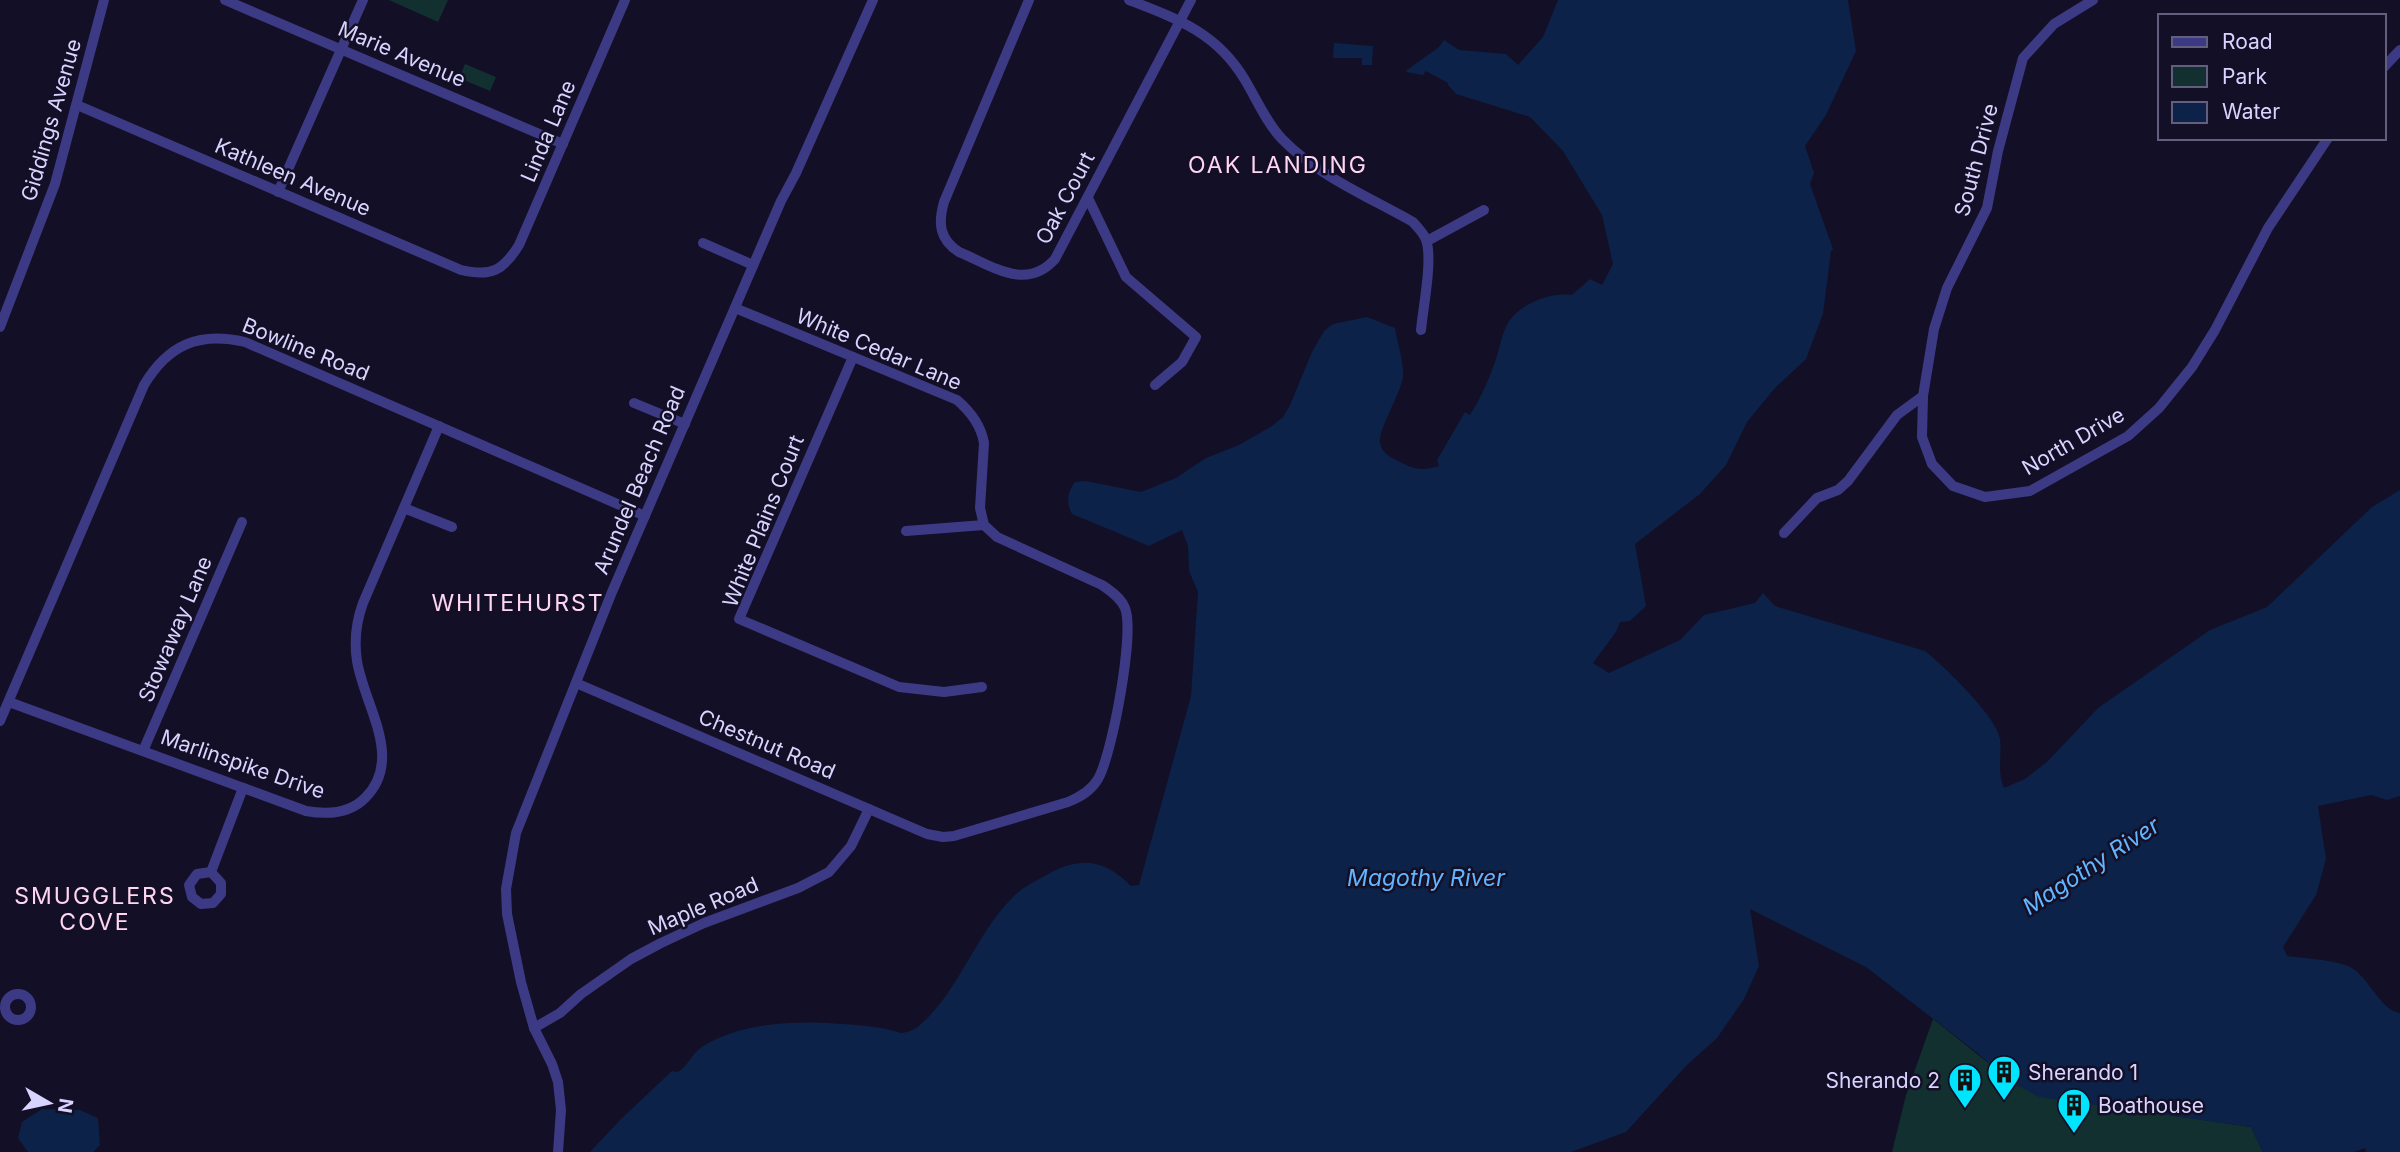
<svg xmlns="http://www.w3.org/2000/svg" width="2400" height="1152" font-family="Inter,sans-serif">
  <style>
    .green { fill: #12302f }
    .water { fill: #0c2248 }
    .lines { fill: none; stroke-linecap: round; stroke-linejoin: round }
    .minor { stroke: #3d3a85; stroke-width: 10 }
    .labels { text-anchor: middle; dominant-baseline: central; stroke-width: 5; stroke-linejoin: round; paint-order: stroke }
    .street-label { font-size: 21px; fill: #d9d4ff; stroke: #130f26 }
    .poi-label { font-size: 21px; fill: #d9d4ff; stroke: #130f26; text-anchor: start }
    .neighbourhood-label { font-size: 23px; letter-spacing: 2px; fill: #ffd6f0; stroke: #130f26 }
    .water-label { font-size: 23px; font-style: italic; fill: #62b6ff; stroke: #130f26 }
  </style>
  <rect width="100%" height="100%" fill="#130f26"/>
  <g class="green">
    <polygon points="389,0 448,0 438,22"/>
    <polygon points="465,64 496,77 490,91 459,78"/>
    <polygon points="1933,1019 2011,1081 2038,1096 2251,1127 2263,1152 1892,1152 1906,1095"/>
  </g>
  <g class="water">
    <path d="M1558 0H1848L1856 51 1826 115 1805 146 1814 173 1810 184 1833 249 1831 251 1823 314 1806 359 1775 388 1747 422 1726 465 1700 494 1635 544 1646 606 1630 621 1620 622 1616 632 1593 663 1609 673 1680 640 1704 615 1755 603 1763 593 1775 606 1925 651C1942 664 1998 718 2000 739 2002 756 1997 773 2004 788L2025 779 2047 762 2098 708 2210 630 2267 607 2372 507 2400 490V796L2387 800 2371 795 2318 806 2326 859 2316 895 2283 947 2287 956C2303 958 2334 960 2348 966 2369 975 2379 1010 2400 1013V1152H2366L2365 1148 2354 1152H2263L2251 1127 2039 1097 2011 1082 1976 1052 1866 967 1750 909 1759 966 1744 999 1717 1038 1687 1065 1626 1132 1571 1152H590L621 1119 672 1071 678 1072C689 1065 690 1055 703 1046 742 1022 799 1020 843 1024 857 1025 872 1026 886 1029 891 1030 896 1032 901 1033 907 1033 916 1029 920 1025 960 990 977 931 1014 896 1024 886 1038 880 1050 873 1082 856 1105 860 1131 886L1139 885 1191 696 1198 592 1189 571 1188 546 1182 530 1149 546 1072 514C1066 503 1067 492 1075 482L1086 481 1141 492 1176 478 1206 458 1239 445 1272 426 1283 417 1290 405 1312 352 1324 331 1333 324 1367 317 1395 328C1397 342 1404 362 1403 376 1401 394 1378 429 1380 443 1381 452 1391 458 1398 461 1415 470 1422 471 1439 466L1437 460 1465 412 1470 415C1482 396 1490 377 1497 356 1500 346 1502 334 1507 325 1518 304 1550 292 1572 295L1590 279 1602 285 1613 264 1602 215 1563 151 1530 117 1456 94 1448 85V83L1426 71 1423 75 1406 72 1407 70 1439 47 1444 40 1459 50 1506 54 1518 65 1543 37Z"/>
    <polygon points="1334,43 1373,46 1372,65 1362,65 1362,58 1333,58"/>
    <polygon points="42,1109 80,1110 98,1118 100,1145 93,1152 28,1152 18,1138 22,1122"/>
  </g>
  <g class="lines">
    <g class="minor">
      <polyline points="225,0 563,144"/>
      <path d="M1029 0 944 202C938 223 939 239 959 252 991 265 1026 292 1055 259L1191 0"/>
      <path d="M1129 0C1178 19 1217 33 1245 80 1257 100 1266 122 1282 139 1318 176 1369 197 1413 222 1418 228 1424 233 1426 240 1433 259 1423 308 1421 330"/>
      <polyline points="2093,0 2054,24 2023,58 1998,151 1987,208 1947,288 1934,329 1923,396 1922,437 1932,464 1953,486 1985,497 2030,491 2128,436 2159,408 2192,367 2215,330 2268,228 2328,138"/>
      <polyline points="2384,67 2400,50"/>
      <path d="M77 105 461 270C491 277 503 271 519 245L625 0"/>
      <polyline points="278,192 363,0"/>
      <polyline points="1088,198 1126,277 1196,337 1182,362 1155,385"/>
      <polyline points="1427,241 1484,210"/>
      <polyline points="703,243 753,265"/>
      <polyline points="0,327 55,184 104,0"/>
      <polyline points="853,357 739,619 899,687 944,692 982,687"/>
      <polyline points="634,403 685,424"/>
      <polyline points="404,508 452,527"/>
      <polyline points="906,531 984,525"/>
      <polyline points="1784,533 1817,498 1838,490 1848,481 1897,415 1923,396"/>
      <path d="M576 683 927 834 943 837 954 836 1068 802C1080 797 1091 791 1098 779 1112 755 1135 633 1125 608 1121 598 1111 591 1102 585L997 537 984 525 980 508 984 443C981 425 971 412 957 400L735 308"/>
      <path d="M9 702 306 811C328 815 350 814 366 797 404 758 364 705 357 661 354 641 356 622 363 603L439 426"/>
      <path d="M0 721 144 385C168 345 199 331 245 342L645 516"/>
      <polyline points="143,751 242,522"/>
      <polyline points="211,872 221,883 221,894 213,903 201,904 192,897 189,885 197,874 211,872 243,788"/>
      <circle cx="18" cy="1007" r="13"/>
      <polyline points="534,1028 560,1013 581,994 631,959 661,943 704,923 798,888 829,872 851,846 869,809"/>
      <polyline points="558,1152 561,1110 558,1082 552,1064 534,1028 521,982 507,914 506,889 516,833 612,592 781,201 796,173 873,0"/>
    </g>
  </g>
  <defs>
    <symbol id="building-pin" viewBox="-11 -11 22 30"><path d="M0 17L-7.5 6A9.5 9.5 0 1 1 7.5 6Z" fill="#00e5ff" stroke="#130f26"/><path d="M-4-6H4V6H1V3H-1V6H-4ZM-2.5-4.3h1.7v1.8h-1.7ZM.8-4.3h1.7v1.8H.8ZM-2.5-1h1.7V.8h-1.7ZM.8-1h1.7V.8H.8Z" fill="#111"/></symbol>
  </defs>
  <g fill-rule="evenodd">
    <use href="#building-pin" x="1985" y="1053" width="38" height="52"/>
    <use href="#building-pin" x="1946" y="1061" width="38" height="52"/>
    <use href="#building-pin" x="2055" y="1086" width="38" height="52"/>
  </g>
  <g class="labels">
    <g class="street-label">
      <text transform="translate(402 54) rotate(23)">Marie Avenue</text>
      <text transform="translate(51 120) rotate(-74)">Giddings Avenue</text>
      <text transform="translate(548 131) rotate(-67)">Linda Lane</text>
      <text transform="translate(1976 160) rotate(-75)">South Drive</text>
      <text transform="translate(293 177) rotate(23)">Kathleen Avenue</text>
      <text transform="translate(1065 198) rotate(-62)">Oak Court</text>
      <text transform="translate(306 349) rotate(22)">Bowline Road</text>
      <text transform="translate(879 349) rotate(23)">White Cedar Lane</text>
      <text transform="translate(2073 441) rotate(-30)">North Drive</text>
      <text transform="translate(639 480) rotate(-67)">Arundel Beach Road</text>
      <text transform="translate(763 521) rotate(-68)">White Plains Court</text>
      <text transform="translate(175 629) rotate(-67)">Stowaway Lane</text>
      <text transform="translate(767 744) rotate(23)">Chestnut Road</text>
      <text transform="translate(243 764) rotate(19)">Marlinspike Drive</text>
      <text transform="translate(703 906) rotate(-23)">Maple Road</text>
    </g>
    <g class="poi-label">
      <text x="2028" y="1072">Sherando 1</text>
      <text x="1940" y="1080" text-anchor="end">Sherando 2</text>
      <text x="2098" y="1105">Boathouse</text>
    </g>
    <g class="neighbourhood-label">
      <text x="1278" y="165">OAK LANDING</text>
      <text x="518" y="603">WHITEHURST</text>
      <text x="95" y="896">SMUGGLERS<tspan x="95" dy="26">COVE</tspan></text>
    </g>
    <g class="water-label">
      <text transform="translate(2091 866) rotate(-33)">Magothy River</text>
      <text x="1426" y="878">Magothy River</text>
    </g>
  </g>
  <rect x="2158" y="14" width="228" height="126" fill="#130f26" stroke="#625e7d" stroke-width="2"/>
  <rect x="2172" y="37" width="35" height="10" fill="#3d3a85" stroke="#625e7d" stroke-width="2"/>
  <text x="2222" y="49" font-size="21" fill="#d9d4ff">Road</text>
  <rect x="2172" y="66" width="35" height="21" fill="#12302f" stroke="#625e7d" stroke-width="2"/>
  <text x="2222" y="84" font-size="21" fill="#d9d4ff">Park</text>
  <rect x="2172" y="102" width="35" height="21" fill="#0c2248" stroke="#625e7d" stroke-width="2"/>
  <text x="2222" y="119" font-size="21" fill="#d9d4ff">Water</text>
  <g transform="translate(49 1103) rotate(99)" stroke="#130f26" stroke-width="5" paint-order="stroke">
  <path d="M0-5L12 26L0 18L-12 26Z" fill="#d9d4ff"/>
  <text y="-10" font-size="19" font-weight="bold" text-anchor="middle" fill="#d9d4ff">N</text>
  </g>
</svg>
